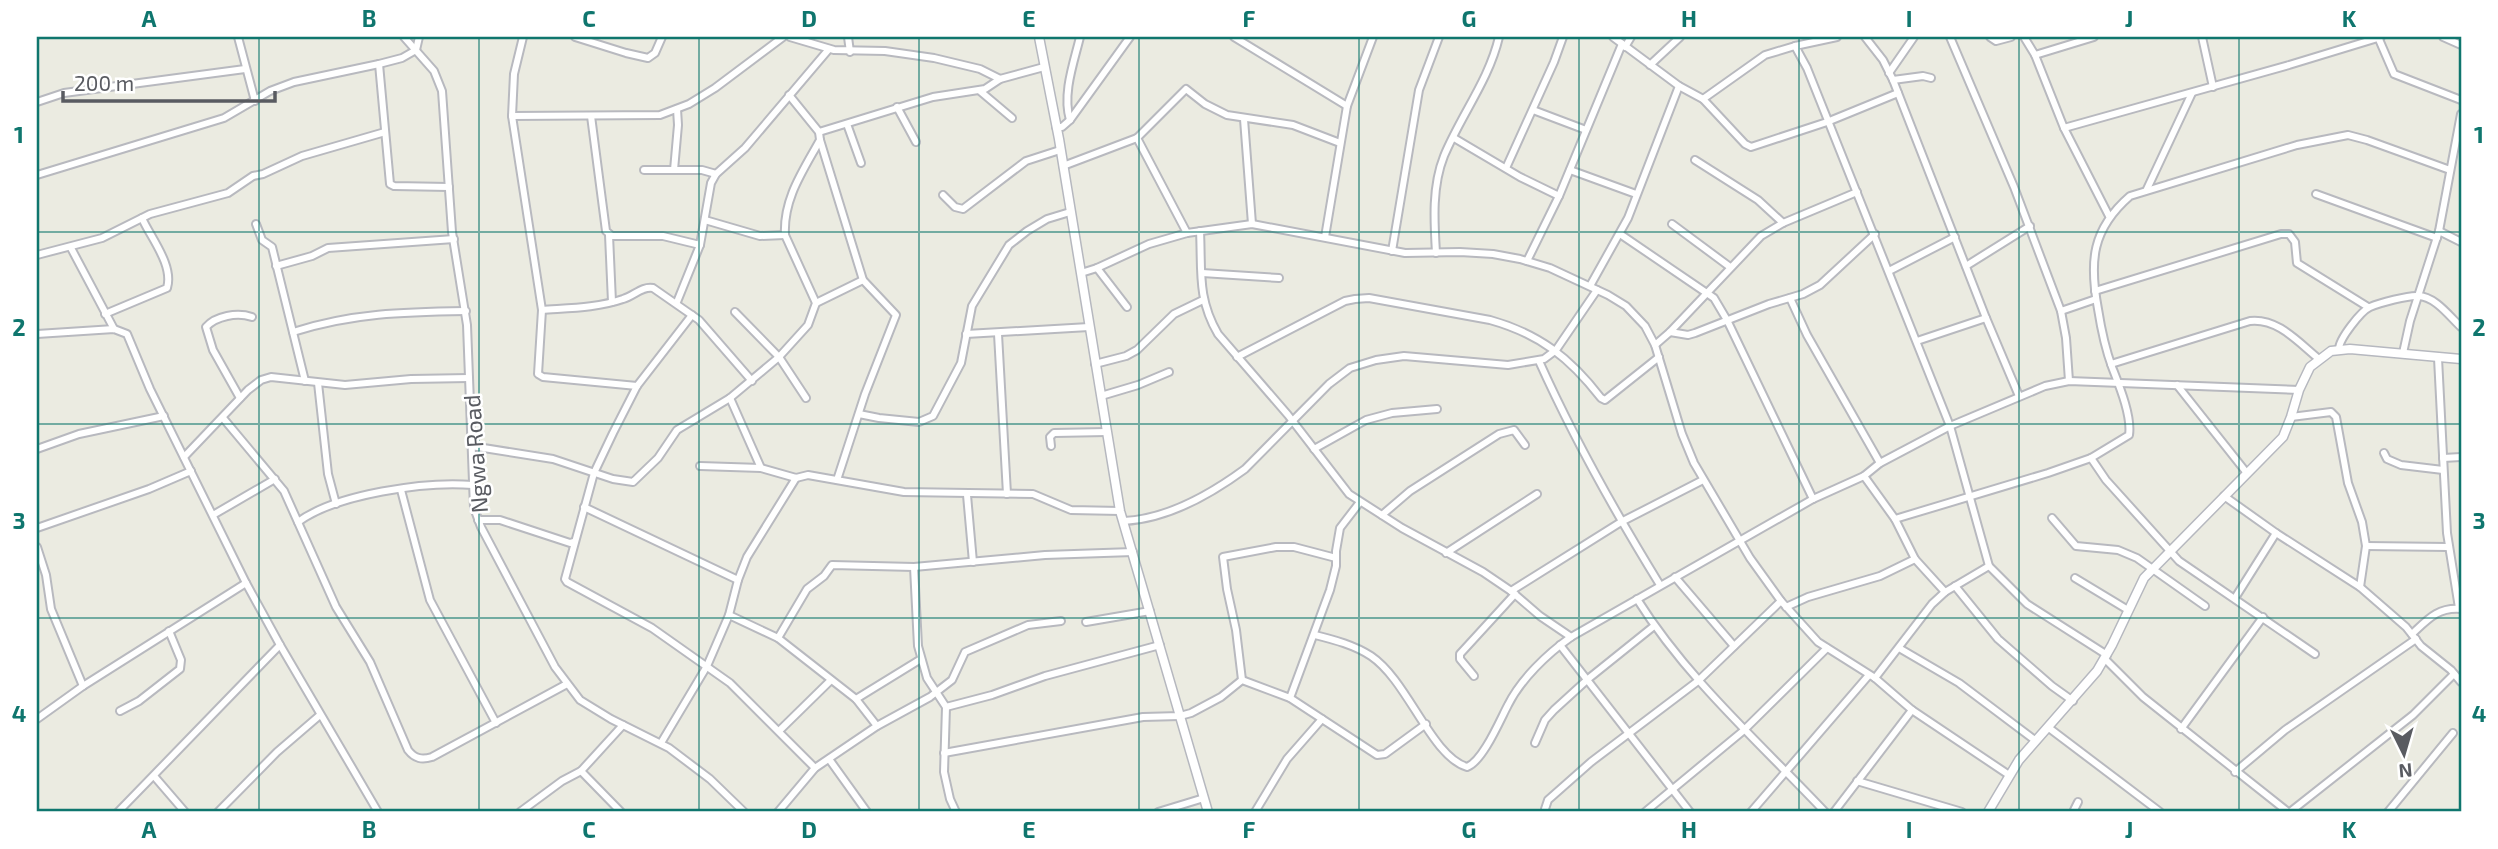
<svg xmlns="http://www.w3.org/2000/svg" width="2498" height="849" font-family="'Exo 2',sans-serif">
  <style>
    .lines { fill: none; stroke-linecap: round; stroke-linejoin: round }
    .street-casing { stroke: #b8b9bf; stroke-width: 10 }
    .secondary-casing { stroke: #b6b8bf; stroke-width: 11 }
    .street { stroke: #fff; stroke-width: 6 }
    .secondary { stroke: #fff; stroke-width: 8 }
    .grid { fill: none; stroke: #0f766e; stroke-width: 2; stroke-opacity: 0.55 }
    .labels { text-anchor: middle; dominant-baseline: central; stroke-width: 5; stroke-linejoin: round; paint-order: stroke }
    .street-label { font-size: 23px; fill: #595b61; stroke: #fff }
    .neatline { fill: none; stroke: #0f766e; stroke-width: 2.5 }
    .grid-label { font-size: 23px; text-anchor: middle; font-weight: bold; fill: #0f766e }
  </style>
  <rect width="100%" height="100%" fill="#ebebe1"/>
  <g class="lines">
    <defs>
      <g id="street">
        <polyline points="238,37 255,101"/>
        <polyline points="404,37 434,71 442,91 452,232 467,325 474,508 481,527 555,667 580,700 611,719 669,748 710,779 744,812"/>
        <polyline points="523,37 514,74 512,116 542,310 538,374 543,377 637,386"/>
        <polyline points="575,37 626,53 648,58 655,53 662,37"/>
        <polyline points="790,37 834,50 885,51 934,58 980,69 1000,79"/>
        <polyline points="848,37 850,52"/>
        <polyline points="1234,37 1347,106"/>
        <polyline points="1613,37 1679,86 1703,99 1745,144 1751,147 1827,122 1898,93"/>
        <polyline points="1865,37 1883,60 1893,80 1986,318 2019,396"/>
        <polyline points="1950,37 2014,187 2061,311 2066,338 2069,381"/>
        <polyline points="1990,37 1996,41 2011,37"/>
        <polyline points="2024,37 2035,55 2094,37"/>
        <polyline points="2202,37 2213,87"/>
        <polyline points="2378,37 2394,74 2461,100"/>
        <polyline points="2443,37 2461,45"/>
        <polyline points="1795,46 1807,68 1950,426 1989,566 2027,604 2107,655"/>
        <polyline points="1625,47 1631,37"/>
        <polyline points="2035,55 2064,128 2109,216"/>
        <polyline points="379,64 390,184 394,186 449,187"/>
        <polyline points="1650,65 1680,37"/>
        <polyline points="1889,73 1914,37"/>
        <polyline points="1893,80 1923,76 1931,78"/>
        <polyline points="980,91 1012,118"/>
        <polyline points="1703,99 1765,55 1795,46 1837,37"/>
        <polyline points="37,102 64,93 245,69"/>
        <polyline points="897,107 916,142"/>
        <polyline points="1533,110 1586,130"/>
        <polyline points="512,116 660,115 689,104 715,88 783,37"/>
        <polyline points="591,116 606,231 612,236 663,236 700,245"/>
        <polyline points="1244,119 1252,224"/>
        <path d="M1070 120C1062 94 1074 62 1080 37"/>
        <polyline points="847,124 861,163"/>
        <polyline points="1056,127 1062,127 1070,120 1130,37"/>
        <polyline points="2064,128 2289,65 2381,37"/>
        <polyline points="819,132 933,97 985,89 1000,79 1044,67"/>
        <polyline points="1137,138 1187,233"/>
        <polyline points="1454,138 1520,177 1559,196"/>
        <polyline points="820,140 863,280 896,315 865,394 837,480"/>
        <polyline points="1695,160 1758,200 1783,223"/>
        <polyline points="1063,166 1137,138 1186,89 1205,104 1227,115 1293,125 1340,143"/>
        <polyline points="1506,168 1554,62 1563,37"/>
        <polyline points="644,170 702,170 716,174"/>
        <polyline points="674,170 678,125 677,109"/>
        <polyline points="1570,170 1636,194"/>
        <polyline points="37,175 224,118 270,91 294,82 379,64 402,58 416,50 419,37"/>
        <polyline points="2147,189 2192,93"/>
        <polyline points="2316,194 2437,238"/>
        <polyline points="943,195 955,207 963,209 1026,161 1060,150"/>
        <polyline points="705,220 760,236 785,235"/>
        <polyline points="256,224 262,240 272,247 305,381"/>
        <polyline points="1672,224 1730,267"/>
        <path d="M1200 231C1202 271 1197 298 1218 334L1288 415 1349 494 1402 528 1483 572 1511 591 1540 616 1571 637"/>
        <polyline points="2439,231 2461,242"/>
        <polyline points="1620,234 1714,298 1727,320 1813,499"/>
        <polyline points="609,235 612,302"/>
        <polyline points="1325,237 1347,106 1373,37"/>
        <polyline points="71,248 114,329"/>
        <polyline points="1392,251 1419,90 1439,37"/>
        <path d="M1436 253C1434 220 1432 186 1444 156 1461 115 1489 80 1499 37"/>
        <polyline points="37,255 102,238 150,214 228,193 253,176 263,174 302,156 385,132"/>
        <polyline points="1527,261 1559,196 1622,44"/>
        <polyline points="276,266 312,256 328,248 454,239"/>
        <polyline points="1966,266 2030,226"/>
        <polyline points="1097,268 1127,307"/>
        <polyline points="1889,271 1955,237"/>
        <polyline points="1081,273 1097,268 1149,244 1187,233 1252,224 1405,253 1460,252 1493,254 1520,259 1550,268 1608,295 1626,306 1645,326 1655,345 1682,434 1694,463 1750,558 1781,601 1818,642 1875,678 1912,710 2009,775"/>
        <polyline points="1202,273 1279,278"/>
        <polyline points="1590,286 1628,218 1679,86"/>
        <polyline points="2095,291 2281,234 2289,234 2295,242 2297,263 2368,307"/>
        <polyline points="1790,298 1807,335 1880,463"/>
        <polyline points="677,302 700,245 711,183 716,174 745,148 829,49"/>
        <polyline points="816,303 863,280"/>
        <path d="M542 310C569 308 597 308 623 299 634 296 642 286 653 288L699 320 752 381"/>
        <polyline points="2061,311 2096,299"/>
        <polyline points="735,312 779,357 806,398"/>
        <path d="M105 314 167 288C174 265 150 237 142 218"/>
        <polyline points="692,315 637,386 613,433 594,473 565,579 567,582 652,628 730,683 815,768"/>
        <path d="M293 332C352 313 404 312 466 311"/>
        <polyline points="1670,332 1688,335 1695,333 1769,304 1803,294 1820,285 1875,234"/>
        <polyline points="37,334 114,329 127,334 150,389 246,583 280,645 378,812"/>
        <polyline points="966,334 1089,327"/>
        <polyline points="998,334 1007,494"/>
        <polyline points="1917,341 1986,318"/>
        <polyline points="1655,345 1670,332 1761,236 1783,223 1857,192"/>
        <path d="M2339 349C2339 339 2361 311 2370 307 2379 303 2409 295 2418 296 2435 296 2450 317 2461 327"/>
        <polyline points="2403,353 2410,321 2439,231 2461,114"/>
        <path d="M1237 357 1345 301 1355 299 1369 298 1490 320C1540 334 1570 358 1601 398L1605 400 1659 357"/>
        <polyline points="2438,358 2447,533 2459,608"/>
        <path d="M1539 361C1574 439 1615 512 1660 585"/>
        <polyline points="1095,364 1126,356 1137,350 1174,314 1203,300"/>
        <path d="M2111 364 2250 321C2278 318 2298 342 2319 359"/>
        <polyline points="318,383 328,474 336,504"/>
        <polyline points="2177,385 2246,472"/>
        <polyline points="1101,396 1138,385 1169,372"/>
        <path d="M240 398 213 350 206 327C216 316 237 312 252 317"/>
        <polyline points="730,398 761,468"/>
        <polyline points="859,414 879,418 919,422 933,416 961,363 972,306 1009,245 1027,231 1047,219 1070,212"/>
        <polyline points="2291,417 2331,412 2336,417 2348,483 2362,522 2366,546 2360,587"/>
        <path d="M223 418 284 491 336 607 370 662 408 750C415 759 422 760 432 757L567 684"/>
        <path d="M471 446 553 459 613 479 633 482 658 458 677 430 730 398 779 357 808 325 816 303 785 235C783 199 803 171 820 140L819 132 789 95"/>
        <polyline points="1051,446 1050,437 1054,433 1107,432"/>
        <polyline points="37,449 79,434 164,416"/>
        <polyline points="1314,449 1366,420 1392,413 1437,409"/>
        <polyline points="2384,453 2387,459 2401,465 2443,470"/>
        <polyline points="184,457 248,390 261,380 271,377 345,385 411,379 469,378"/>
        <polyline points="2091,458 2106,480 2179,561 2315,654"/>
        <polyline points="2443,458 2461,457"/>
        <polyline points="700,466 761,468 796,478 808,475 904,492 1033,494 1071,510 1120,511"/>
        <polyline points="1864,476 1895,519 1915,559 1945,592"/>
        <polyline points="401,490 430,600 496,723"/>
        <polyline points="967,495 973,562"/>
        <polyline points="2224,496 2276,533 2360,587 2406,627 2421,646 2451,670 2461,682"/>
        <polyline points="584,507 738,580"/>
        <polyline points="213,515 275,479"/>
        <polyline points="1382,515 1410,491 1499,434 1514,430 1525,445"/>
        <polyline points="2052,518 2076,546 2118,550 2137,558 2205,606"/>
        <path d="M1895 519 2048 473 2091 458 2129 435C2132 416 2119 385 2112 367 2105 348 2101 328 2098 309 2089 261 2092 229 2130 196L2297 145 2348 135 2367 140 2450 170"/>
        <polyline points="478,520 500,520 570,543 574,542"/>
        <path d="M1124 521C1167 519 1211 494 1245 469L1329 384 1350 368 1376 360 1404 356 1508 365 1544 359 1556 350 1597 290"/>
        <path d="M298 522C336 494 426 481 473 485"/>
        <polyline points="37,528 149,489 191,471"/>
        <polyline points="2366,546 2448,547"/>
        <polyline points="37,547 46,575 51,609 83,686"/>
        <polyline points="1446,553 1537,494"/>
        <polyline points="914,567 918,646 927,678 946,707 944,772 950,799 956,812"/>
        <polyline points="1675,577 1734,646"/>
        <polyline points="2075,578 2128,610"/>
        <polyline points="1955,586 1998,639 2052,686 2073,701"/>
        <polyline points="1511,591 1621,522 1703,480"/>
        <polyline points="2235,598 2276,533"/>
        <path d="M1637 599C1688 680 1760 743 1825 812"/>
        <polyline points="1786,607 1808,597 1880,576 1915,559"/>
        <polyline points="729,615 778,638 856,699 877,726"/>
        <polyline points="1086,622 1150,611"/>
        <path d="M2412 634C2428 619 2438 607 2461 609"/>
        <path d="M1315 635C1335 640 1354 645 1371 656 1408 681 1431 756 1467 767 1483 761 1500 720 1508 705 1521 679 1547 654 1571 637L1813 499 1864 476 1880 463 1950 426 2045 386 2069 381 2299 390"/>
        <polyline points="778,638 807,589 824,576 832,565 914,567 1045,555 1133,552"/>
        <polyline points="1560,645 1690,812"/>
        <polyline points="1899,648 1959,683 2036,741"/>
        <polyline points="2105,659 2143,697 2288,812"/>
        <polyline points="1474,676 1460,659 1460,654 1515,594"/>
        <polyline points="1875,678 1932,604 1945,592 1989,566"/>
        <polyline points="1242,680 1236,630 1227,589 1223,557 1276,547 1294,547 1336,558"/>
        <polyline points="1290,698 1330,590 1336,566 1336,551 1340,528 1360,502"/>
        <polyline points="856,699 921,659"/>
        <polyline points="946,707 992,695 1045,676 1160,645"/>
        <polyline points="120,711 139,701 180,669 181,660 169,631"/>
        <polyline points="37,719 83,686 246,583"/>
        <polyline points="2049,728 2160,812"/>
        <polyline points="2181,729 2263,617"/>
        <polyline points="780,730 831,680"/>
        <polyline points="661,743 707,666 729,615 738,580 747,557 796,478"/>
        <polyline points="1535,743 1545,720 1554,710 1588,679 1654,626"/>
        <polyline points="944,753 1143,717 1180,716 1191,713 1221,697 1242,680 1290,698 1377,755 1385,754 1426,724"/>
        <polyline points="829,759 867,812"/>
        <polyline points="581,771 621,812"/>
        <polyline points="2235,772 2285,730 2416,639"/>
        <polyline points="154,776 185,812"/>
        <polyline points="1857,781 1962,812"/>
        <polyline points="118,812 280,645"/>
        <polyline points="218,812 277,752 320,715"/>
        <polyline points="520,812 562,781 581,771 623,725"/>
        <polyline points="778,812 815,768 877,726 930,697 952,680 965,652 1028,625 1061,621"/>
        <polyline points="1158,812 1204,798"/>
        <polyline points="1255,812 1287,759 1322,719"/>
        <polyline points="1546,812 1545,809 1548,800 1591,762 1698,681 1781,601"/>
        <polyline points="1645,812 1743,731 1827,648"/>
        <polyline points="1751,812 1869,675"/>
        <polyline points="1834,812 1912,710"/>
        <polyline points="2073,812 2078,802"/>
        <polyline points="2290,812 2413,715 2454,674"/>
        <polyline points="2388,812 2453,733"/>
      </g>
      <g id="secondary">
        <polyline points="1039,37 1059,139 1120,511 1208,812"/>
        <polyline points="1988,812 2019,760 2097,671 2112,645 2144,578 2283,437 2291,417 2299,390 2310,367 2331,351 2350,349 2461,359"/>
      </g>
    </defs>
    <use href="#street" class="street-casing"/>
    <use href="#secondary" class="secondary-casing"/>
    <use href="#street" class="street"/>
    <use href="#secondary" class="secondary"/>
  </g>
  <path class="grid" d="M259 37V812M479 37V812M699 37V812M919 37V812M1139 37V812M1359 37V812M1579 37V812M1799 37V812M2019 37V812M2239 37V812M37 232H2461M37 424H2461M37 618H2461"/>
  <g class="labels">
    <g class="street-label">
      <text transform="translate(475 454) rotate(-94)">Ngwa Road</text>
    </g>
  </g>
  <rect width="2498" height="849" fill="none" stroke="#ffffff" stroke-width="77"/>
  <g transform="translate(2404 754) rotate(175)" stroke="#ffffff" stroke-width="5" paint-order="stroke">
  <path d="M0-5L12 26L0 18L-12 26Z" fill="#595b61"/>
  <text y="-10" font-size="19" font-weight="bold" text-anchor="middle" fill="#595b61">N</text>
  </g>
  <path d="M63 91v10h212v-10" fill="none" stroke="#595b61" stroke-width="3.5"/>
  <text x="74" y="91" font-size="21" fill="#595b61" stroke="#ffffff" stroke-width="5" paint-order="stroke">200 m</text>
  <rect x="38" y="38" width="2422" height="772" class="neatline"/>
  <g class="grid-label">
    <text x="149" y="27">A</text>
    <text x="369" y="27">B</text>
    <text x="589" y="27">C</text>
    <text x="809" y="27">D</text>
    <text x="1029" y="27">E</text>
    <text x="1249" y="27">F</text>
    <text x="1469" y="27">G</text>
    <text x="1689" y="27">H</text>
    <text x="1909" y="27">I</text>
    <text x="2129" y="27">J</text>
    <text x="2349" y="27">K</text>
    <text x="19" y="143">1</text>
    <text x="2479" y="143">1</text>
    <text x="19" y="336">2</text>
    <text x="2479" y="336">2</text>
    <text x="19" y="529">3</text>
    <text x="2479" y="529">3</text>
    <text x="19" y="722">4</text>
    <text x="2479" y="722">4</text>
    <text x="149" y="838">A</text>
    <text x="369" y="838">B</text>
    <text x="589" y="838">C</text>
    <text x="809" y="838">D</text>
    <text x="1029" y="838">E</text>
    <text x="1249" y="838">F</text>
    <text x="1469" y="838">G</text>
    <text x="1689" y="838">H</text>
    <text x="1909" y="838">I</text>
    <text x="2129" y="838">J</text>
    <text x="2349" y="838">K</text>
  </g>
</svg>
